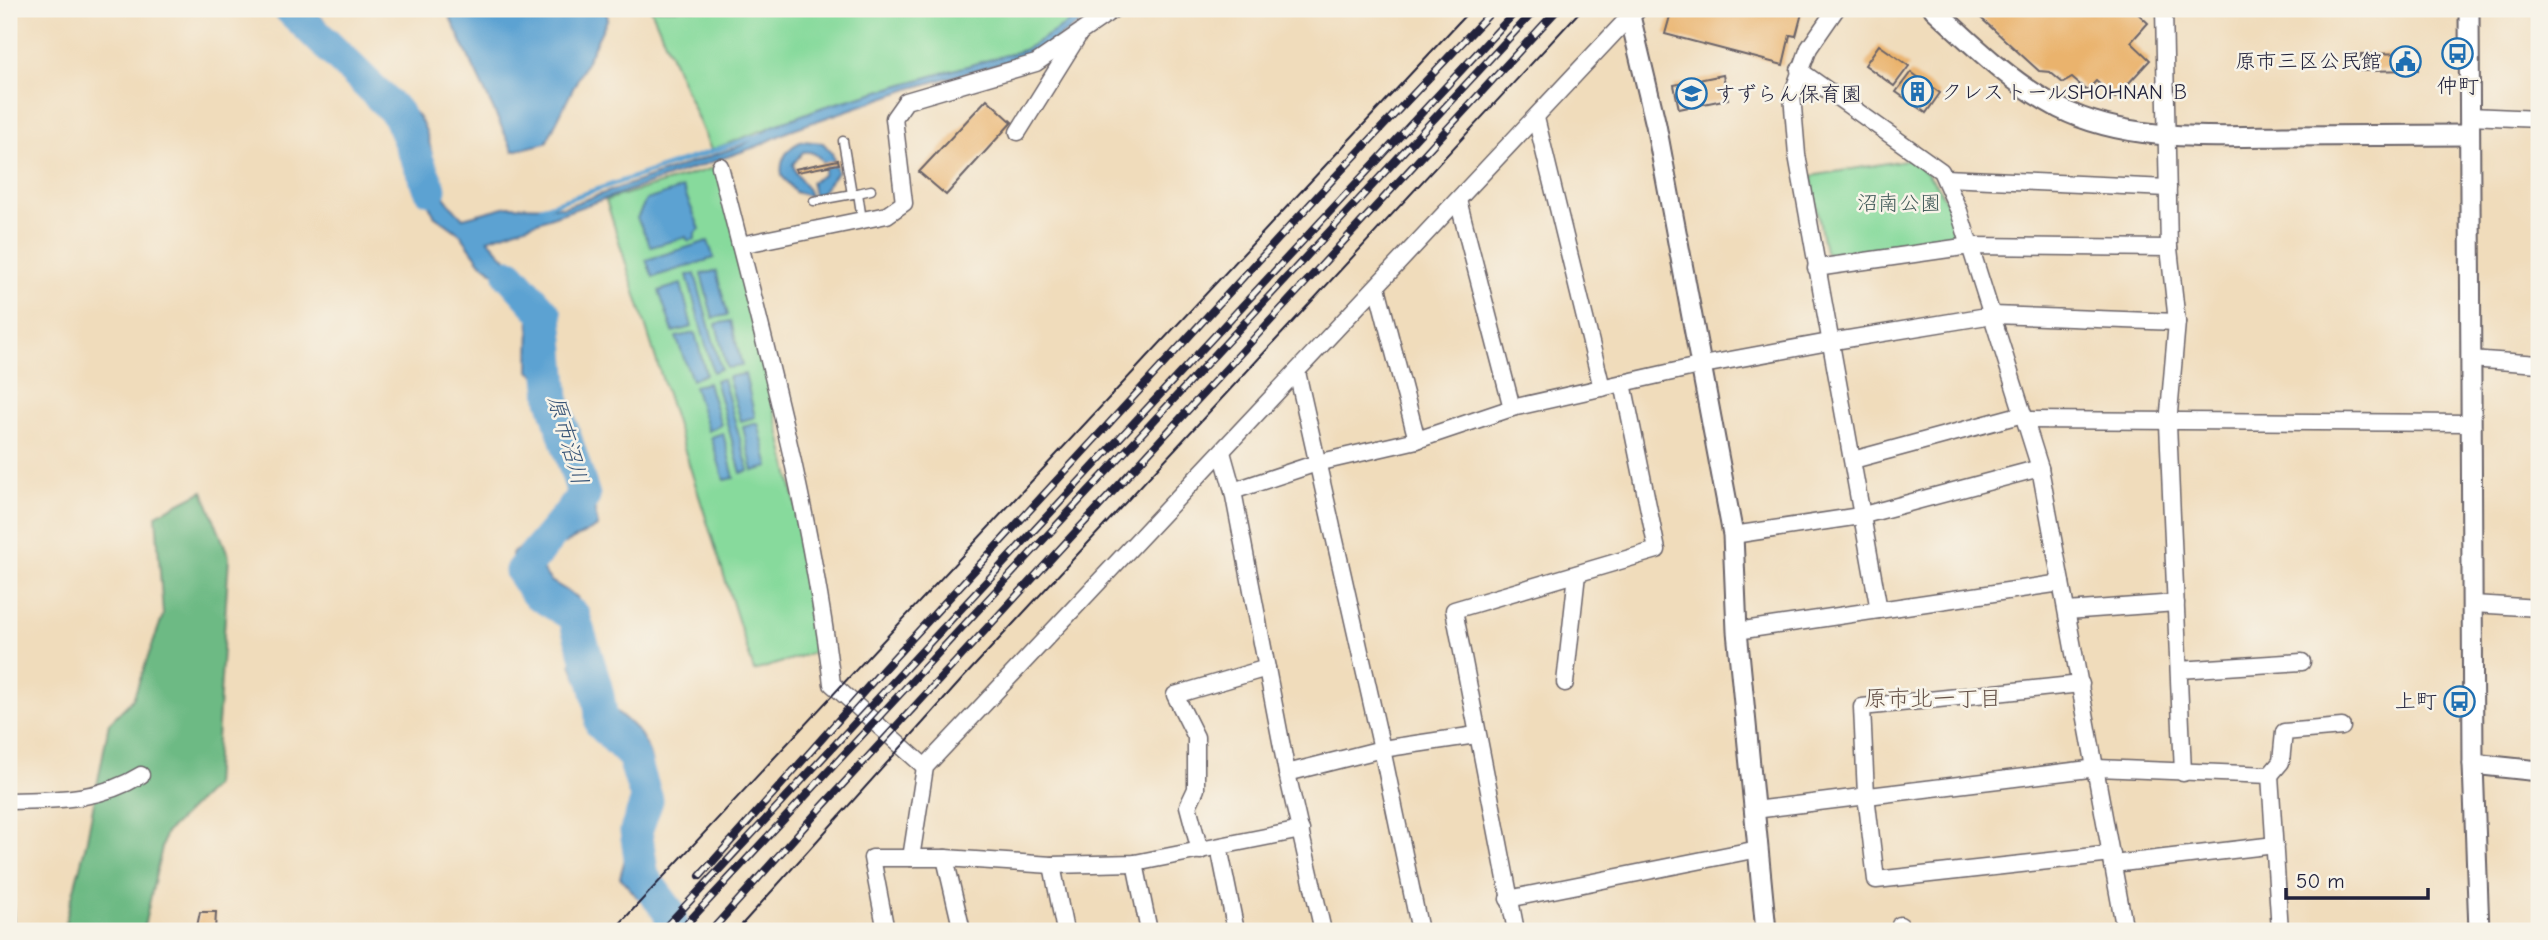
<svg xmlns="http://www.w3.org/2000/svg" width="2548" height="940" font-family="'Comic Neue','Klee One',sans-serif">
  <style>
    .green { fill: #87da9c; stroke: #547e6c; stroke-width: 2 }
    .forest { fill: #6dba84; stroke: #486e60; stroke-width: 2 }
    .water { fill: #5ba2d2; stroke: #3e6286; stroke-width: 2 }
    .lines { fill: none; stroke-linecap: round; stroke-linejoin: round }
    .stream { stroke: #5ba2d2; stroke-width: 5 }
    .river { stroke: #5ba2d2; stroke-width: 33 }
    .building { fill: #eab36d }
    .service-casing { stroke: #6a6368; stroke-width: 11 }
    .minor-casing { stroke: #6a6368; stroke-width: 19 }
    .tertiary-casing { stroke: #6a6368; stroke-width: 23 }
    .service { stroke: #fff; stroke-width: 8 }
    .minor { stroke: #fff; stroke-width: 16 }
    .tertiary { stroke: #fff; stroke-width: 19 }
    .tram { stroke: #22223b; stroke-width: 2 }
    .rail-casing { stroke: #22223b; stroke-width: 8 }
    .rail { stroke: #f7f3e8; stroke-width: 5; stroke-dasharray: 16; stroke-linecap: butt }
    .labels { text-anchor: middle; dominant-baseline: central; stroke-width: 5; stroke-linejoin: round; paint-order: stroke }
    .poi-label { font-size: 21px; fill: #22223b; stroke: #f7f3e8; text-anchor: end }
    .park-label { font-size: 21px; fill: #405958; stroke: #f7f3e8 }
    .water-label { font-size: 23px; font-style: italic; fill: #395577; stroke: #f7f3e8 }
    .neighbourhood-label { font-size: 23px; fill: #68554c; stroke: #f7f3e8 }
  </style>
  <rect width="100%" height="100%" fill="#f7f3e8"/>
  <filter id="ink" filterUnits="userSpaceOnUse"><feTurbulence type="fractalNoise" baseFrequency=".0143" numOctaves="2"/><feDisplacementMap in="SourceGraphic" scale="14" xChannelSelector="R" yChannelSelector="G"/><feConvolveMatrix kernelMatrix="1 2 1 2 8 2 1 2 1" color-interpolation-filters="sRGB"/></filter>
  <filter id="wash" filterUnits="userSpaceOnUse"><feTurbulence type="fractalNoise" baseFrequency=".00686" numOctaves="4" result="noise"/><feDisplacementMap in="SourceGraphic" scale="28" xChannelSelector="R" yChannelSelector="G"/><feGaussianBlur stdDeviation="1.57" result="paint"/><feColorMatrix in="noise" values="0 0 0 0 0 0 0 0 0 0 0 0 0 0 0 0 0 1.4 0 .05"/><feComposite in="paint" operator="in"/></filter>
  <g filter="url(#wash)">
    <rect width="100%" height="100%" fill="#f0dcbb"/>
    <g class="green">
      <polygon points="651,9 1078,9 1079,18 1024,50 823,107 711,150"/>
      <path d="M1911 159C1934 177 1949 201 1958 229L1954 236 1830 256 1825 252 1811 176Z"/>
      <polygon points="720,166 828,648 754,671 606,200"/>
    </g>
    <polygon class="forest" points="203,491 229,557 214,786 165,834 143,931 63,931 86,844 109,723 133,699 163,615 156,515"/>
    <g class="water">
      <path d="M300 9H313L360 58 384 97C439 110 425 154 442 193 446 202 457 211 463 218L508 206 564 207 743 145 773 126 823 107 1024 50 1091 9H1103L1032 54 912 88 793 129 758 146 488 239 537 293 548 366 560 383 586 466 598 526 534 560 551 581 577 597 595 642 604 701C615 711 631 722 640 734 666 773 649 827 637 869L666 896 662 908 637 897 620 877 648 775 627 734 586 701 571 664 577 642 566 607 557 597 525 584 513 568 512 553 578 513 573 502V479L557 402 544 380 529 371 530 312 511 285 481 263 460 234 434 215 418 183 412 156 414 133 392 124 365 102 359 87 321 30Z"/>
      <polygon points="446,9 605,9 608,18 546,143 513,151"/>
      <path d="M803 141 823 143 832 153 837 172 821 193 814 195 811 182 823 175 825 167C821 158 814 150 803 152L793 164C795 179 807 182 810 196L795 192 782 176C779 160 788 146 803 141Z"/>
      <polygon points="683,188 700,229 695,233 695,239 688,241 686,237 651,247 637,218 646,200"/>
      <polygon points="708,241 714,258 653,277 646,260"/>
      <polygon points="716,271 728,315 713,318 701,274"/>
      <polygon points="695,274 721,369 713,372 687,275"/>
      <polygon points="681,284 692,327 673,332 659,291"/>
      <polygon points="731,321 742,366 727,368 716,324"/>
      <polygon points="695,333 706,374 692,380 676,337"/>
      <polygon points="745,374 755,417 741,421 728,377"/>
      <polygon points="723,379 749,471 741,473 715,380"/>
      <polygon points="708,383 721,425 708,431 694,386"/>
      <polygon points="758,423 769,467 753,471 743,427"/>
      <polygon points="723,433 734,478 724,480 711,437"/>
    </g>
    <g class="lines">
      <polyline class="stream" points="541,208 761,135"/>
      <g class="river">
        <polyline points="290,9 397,113 430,189"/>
        <path d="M510 275 546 315 553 399 584 496 521 571 536 593 574 616C582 646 603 696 601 724L633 756 647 800 636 831 643 877 669 912 673 931"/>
      </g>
    </g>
    <g id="blocks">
      <g class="building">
        <polygon points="1803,9 1796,36 1790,35 1783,65 1665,34 1672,9"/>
        <polygon points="1971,9 2133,9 2148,23 2131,42 2150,60 2115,98 2096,81 2087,91 2072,78 2063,83 2050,72 2039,71"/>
        <polygon points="1879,45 1909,66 1894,86 1865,65"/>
        <polygon points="2417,53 2418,70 2361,71 2361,54"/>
        <polygon points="1911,72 1940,93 1926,113 1896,92"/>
        <polygon points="1723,75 1728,99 1679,109 1674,85"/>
        <polygon points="987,99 1012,122 946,195 919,172"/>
        <polygon points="838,160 839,164 797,172 795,169"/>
        <polygon points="200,912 216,912 215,931 196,931"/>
      </g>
    </g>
  </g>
  <g filter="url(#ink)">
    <use href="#blocks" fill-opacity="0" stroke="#6a6368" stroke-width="2"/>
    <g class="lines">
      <defs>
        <g id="service">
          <polyline points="843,141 852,194"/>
          <polyline points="858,193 871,190"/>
          <polyline points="814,201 858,193 862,220"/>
          <polyline points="9,840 14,931"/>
        </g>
        <g id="minor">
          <polyline points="1836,9 1809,48 1792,95 1797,155 1879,610"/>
          <polyline points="2164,9 2169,248 2177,322 2168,424 2183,773"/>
          <polyline points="1799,70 1941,171 1959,211 2040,468 2125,931"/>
          <polyline points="2469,116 2539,119"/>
          <polyline points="1536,118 1602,388"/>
          <polyline points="1018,132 1078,36"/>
          <path d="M720 166C763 337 811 509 832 684L925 767"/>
          <polyline points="1945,178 2168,188"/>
          <polyline points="1458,200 1512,408"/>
          <polyline points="740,245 887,215 904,203 894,118 906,101 1036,63 1114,9"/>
          <polyline points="1816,268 1970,246 2169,248"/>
          <polyline points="1377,287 1417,440"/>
          <polyline points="2470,359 2539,364"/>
          <polyline points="1297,372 1382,749 1420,931"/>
          <polyline points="2025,420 2470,423"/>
          <polyline points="1222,452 1233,491 1287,773 1323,931"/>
          <polyline points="1853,460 2023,414"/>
          <polyline points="1233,491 1317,463 1417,440 1512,408 1703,365 1829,342 1993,315 2177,322"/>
          <polyline points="1733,535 1860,516 2040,468"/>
          <polyline points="2473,604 2539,608"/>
          <polyline points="2067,611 2176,603"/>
          <polyline points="1737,631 2061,583"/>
          <polyline points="2179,670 2302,662"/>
          <polyline points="1565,683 1577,574"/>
          <polyline points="2081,684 1862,707 1866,795 1876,880 2112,854"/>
          <polyline points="1287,773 1382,749 1476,735"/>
          <polyline points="2270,775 2281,762 2284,732 2342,727"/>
          <path d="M9 801C57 800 99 801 141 775"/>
          <polyline points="1754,810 2097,768 2270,775 2280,931"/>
          <polyline points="1219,847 1236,931"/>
          <polyline points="1200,851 1188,806 1196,789 1196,737 1175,695 1267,668"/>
          <polyline points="911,858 925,767 1630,16"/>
          <polyline points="945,858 962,931"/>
          <polyline points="1135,863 1149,931"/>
          <polyline points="2113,864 2275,845"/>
          <polyline points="1052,865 1065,931"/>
          <polyline points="1508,899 1758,849"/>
          <polyline points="886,931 872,858 945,858 1052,865 1135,863 1301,830"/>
          <polyline points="1516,931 1454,610 1657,550 1623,383"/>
          <polyline points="1900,931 1900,925"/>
        </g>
        <g id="tertiary">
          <polyline points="1636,9 1630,16 1656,125 1733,535 1737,631 1766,931"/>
          <path d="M1934 9C1973 45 2011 83 2059 108 2126 142 2210 137 2283 136 2345 136 2407 135 2469 135"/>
          <polyline points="2469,9 2473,764 2479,931"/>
          <polyline points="2473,764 2539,771"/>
        </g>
      </defs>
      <use href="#service" class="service-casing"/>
      <use href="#minor" class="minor-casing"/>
      <use href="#tertiary" class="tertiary-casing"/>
      <use href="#service" class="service"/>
      <use href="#minor" class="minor"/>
      <use href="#tertiary" class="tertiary"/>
      <g class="tram">
        <polyline points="613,931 1471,9"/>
        <polyline points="736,931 965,676 1582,9"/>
      </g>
      <defs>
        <g id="rail">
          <polyline points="700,876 882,671 1336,176 1494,9"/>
          <polyline points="662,931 1518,9"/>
          <polyline points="680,931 1536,9"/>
          <polyline points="711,931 821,808 1558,9"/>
        </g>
      </defs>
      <use href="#rail" class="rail-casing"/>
      <use href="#rail" class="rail"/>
    </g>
  </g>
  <defs>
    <symbol id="bus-ring" viewBox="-11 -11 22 22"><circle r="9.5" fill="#f7f3e8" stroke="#1f6fb2" stroke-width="1.5"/><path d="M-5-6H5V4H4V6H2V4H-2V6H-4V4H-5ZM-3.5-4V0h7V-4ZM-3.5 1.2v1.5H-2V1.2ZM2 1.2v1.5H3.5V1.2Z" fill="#1f6fb2"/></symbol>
    <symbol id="civic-ring" viewBox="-11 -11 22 22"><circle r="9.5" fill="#f7f3e8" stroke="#1f6fb2" stroke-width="1.5"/><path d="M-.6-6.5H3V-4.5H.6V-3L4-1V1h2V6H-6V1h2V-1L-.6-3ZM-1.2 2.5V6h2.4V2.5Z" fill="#1f6fb2"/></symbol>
    <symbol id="building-ring" viewBox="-11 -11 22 22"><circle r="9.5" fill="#f7f3e8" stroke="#1f6fb2" stroke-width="1.5"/><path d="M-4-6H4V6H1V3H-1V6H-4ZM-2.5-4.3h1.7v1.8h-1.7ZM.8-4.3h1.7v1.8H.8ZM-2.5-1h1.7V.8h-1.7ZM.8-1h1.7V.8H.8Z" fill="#1f6fb2"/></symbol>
    <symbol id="school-ring" viewBox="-11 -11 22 22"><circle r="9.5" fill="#f7f3e8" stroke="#1f6fb2" stroke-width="1.5"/><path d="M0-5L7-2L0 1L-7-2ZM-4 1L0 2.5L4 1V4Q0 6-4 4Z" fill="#1f6fb2"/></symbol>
  </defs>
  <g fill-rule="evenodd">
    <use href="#bus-ring" x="2440" y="36" width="35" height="35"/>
    <use href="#civic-ring" x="2388" y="44" width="35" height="35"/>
    <use href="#building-ring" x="1900" y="74" width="35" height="35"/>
    <use href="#school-ring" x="1674" y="76" width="35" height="35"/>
    <use href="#bus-ring" x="2442" y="684" width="35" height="35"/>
  </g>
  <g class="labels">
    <g class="poi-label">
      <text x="2382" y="61">原市三区公民館</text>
      <text x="2458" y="86" text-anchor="middle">仲町</text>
      <text x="1941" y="92" text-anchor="start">クレストールSHOHNAN Ｂ</text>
      <text x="1715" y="94" text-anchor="start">すずらん保育園</text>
      <text x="2437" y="701">上町</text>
    </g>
    <g class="park-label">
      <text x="1899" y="203">沼南公園</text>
    </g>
    <g class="water-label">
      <text transform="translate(568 440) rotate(74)">原市沼川</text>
    </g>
    <g class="neighbourhood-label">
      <text x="1933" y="698">原市北一丁目</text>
    </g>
  </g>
  <rect width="2548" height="940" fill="none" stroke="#f7f3e8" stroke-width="35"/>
  <path d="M2286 888v10h142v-10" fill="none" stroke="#22223b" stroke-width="3.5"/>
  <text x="2296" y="888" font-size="21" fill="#22223b" stroke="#f7f3e8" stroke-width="5" paint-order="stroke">50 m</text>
</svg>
